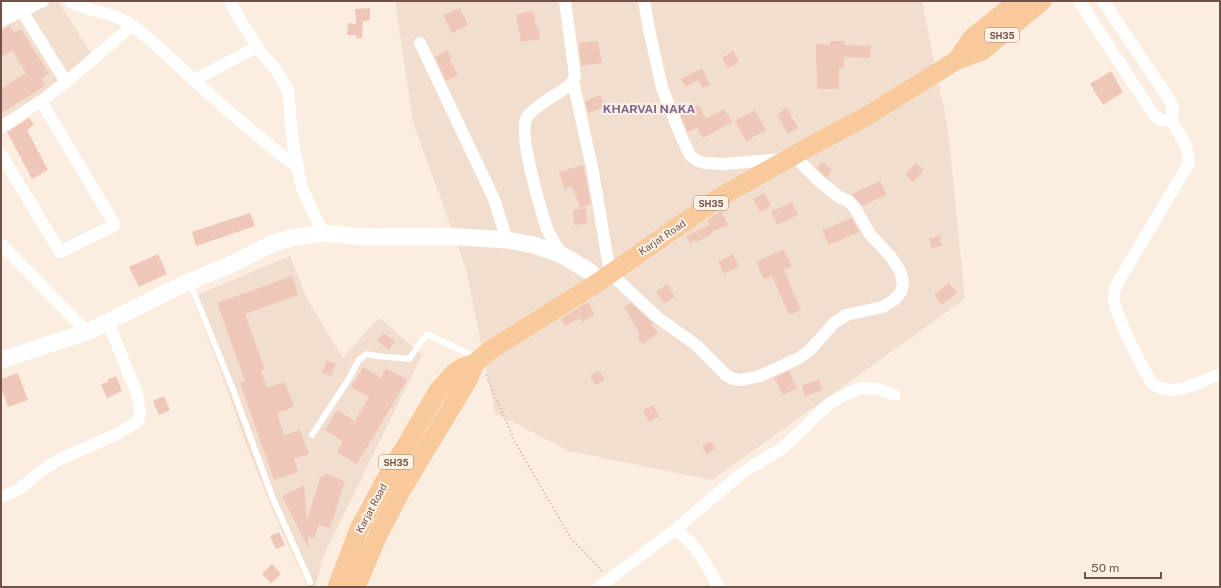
<svg xmlns="http://www.w3.org/2000/svg" width="1221" height="588" font-family="'Public Sans',sans-serif">
  <style>
    .residential { fill: #f2dece }
    .building { fill: #efc7b8 }
    .lines { fill: none; stroke-linecap: round; stroke-linejoin: round }
    .path { stroke: #d3ab9c; stroke-width: 2; stroke-dasharray: 1 3; stroke-linecap: butt }
    .lane { stroke: #fff; stroke-width: 6 }
    .street { stroke: #fff; stroke-width: 12 }
    .secondary { stroke: #fff; stroke-width: 17 }
    .primary { stroke: #f8c99a; stroke-width: 19 }
    .labels { text-anchor: middle; dominant-baseline: central; stroke-width: 4; stroke-linejoin: round; paint-order: stroke }
    .shield { fill: #fef1e5; stroke: #9b8277; stroke-width: 1 }
    .shield-label { font-size: 9px; font-weight: bold; fill: #705248 }
    .street-label { font-size: 10px; fill: #705248; stroke: #fef1e5 }
    .quarter-label { font-size: 12px; font-weight: bold; fill: #7e6493; stroke: #fef1e5 }
  </style>
  <rect width="100%" height="100%" fill="#fbede0"/>
  <g class="residential">
    <polygon points="51,1 58,1 92,55 1,125 1,14 18,17"/>
    <polygon points="395,1 922,1 948,129 965,299 712,480 569,451 495,413 466,269 413,122"/>
    <polygon points="290,256 308,301 343,358 372,325 380,318 422,355 324,555 315,587 308,587 275,516 247,447 221,372 192,297"/>
  </g>
  <g class="building">
    <polygon points="370,8 370,20 363,21 362,38 356,38 356,35 347,35 348,23 356,24 355,9"/>
    <polygon points="460,8 468,25 452,33 443,15"/>
    <polygon points="533,11 536,26 538,26 540,39 521,42 516,14"/>
    <polygon points="10,25 14,33 21,29 49,74 41,79 45,86 1,113 1,89 26,73 12,50 1,57 1,31"/>
    <polygon points="598,41 602,63 581,66 579,43"/>
    <polygon points="830,41 845,41 845,45 871,46 870,58 844,57 844,68 839,68 839,89 817,89 817,67 816,67 816,44 830,45"/>
    <polygon points="447,50 451,57 449,58 458,75 446,81 435,57"/>
    <polygon points="733,51 739,62 728,68 722,58"/>
    <polygon points="702,68 710,84 703,88 698,80 686,87 681,79"/>
    <polygon points="1111,71 1123,92 1103,105 1090,84"/>
    <polygon points="600,95 605,107 588,113 585,101"/>
    <polygon points="699,105 706,119 724,109 732,122 703,138 697,128 688,132 680,114"/>
    <polygon points="787,108 798,128 788,134 777,114"/>
    <polygon points="755,110 766,130 746,141 735,121"/>
    <polygon points="29,118 34,124 27,130 48,170 32,179 7,132"/>
    <polygon points="822,162 832,170 827,178 817,168"/>
    <polygon points="916,163 924,170 913,182 905,174"/>
    <polygon points="583,165 591,204 580,208 572,186 564,189 559,172"/>
    <polygon points="880,181 886,195 862,206 852,194"/>
    <polygon points="764,193 771,206 760,212 753,199"/>
    <polygon points="792,202 798,215 777,225 771,212"/>
    <polygon points="586,208 587,224 574,225 573,210"/>
    <polygon points="721,211 728,225 710,233 711,235 696,242 695,240 690,243 686,236 710,225 707,220"/>
    <polygon points="250,213 255,226 196,246 192,232"/>
    <polygon points="852,218 859,232 829,245 822,230"/>
    <polygon points="940,236 942,246 931,248 929,238"/>
    <polygon points="784,249 792,267 784,270 801,310 789,315 772,276 764,279 756,262"/>
    <polygon points="158,254 167,274 139,287 129,267"/>
    <polygon points="733,254 739,266 724,274 718,262"/>
    <polygon points="292,276 298,295 245,314 265,370 261,371 267,388 285,382 294,407 277,413 284,435 300,430 309,454 294,459 298,472 274,480 240,383 245,381 217,303"/>
    <polygon points="949,283 957,293 942,305 934,295"/>
    <polygon points="667,284 675,297 664,304 656,292"/>
    <polygon points="588,302 595,315 582,322 580,318 565,326 561,319"/>
    <polygon points="631,303 653,323 651,324 658,333 643,344 637,336 640,334 624,307"/>
    <polygon points="383,333 395,341 389,350 377,341"/>
    <polygon points="327,360 336,364 331,376 322,372"/>
    <polygon points="363,367 381,378 386,368 407,380 357,464 337,452 343,441 325,430 337,410 355,421 369,397 351,387"/>
    <polygon points="599,371 605,379 596,385 590,376"/>
    <polygon points="789,371 797,388 783,395 774,378"/>
    <polygon points="18,373 28,400 8,407 1,387 1,379"/>
    <polygon points="116,376 122,391 107,398 101,384 108,382 107,380"/>
    <polygon points="819,380 822,390 805,396 802,385"/>
    <polygon points="164,396 170,410 159,415 153,401"/>
    <polygon points="653,405 659,417 649,422 643,410"/>
    <polygon points="710,441 716,448 707,454 702,447"/>
    <polygon points="327,474 345,481 330,528 319,525 314,539 308,537 309,550 282,496 304,485 307,521 320,477"/>
    <polygon points="279,532 285,545 276,549 270,536"/>
    <polygon points="272,564 281,574 271,583 262,574"/>
  </g>
  <g class="lines">
    <polyline class="path" points="486,375 515,442 570,537 602,571"/>
    <g class="lane">
      <polyline points="190,283 232,387 273,499 310,582"/>
      <path d="M312 435 348 380 359 360 367 354C380 358 395 357 409 359L427 334 477 358"/>
    </g>
    <g class="street">
      <path d="M70 1C81 10 111 12 127 22 151 38 174 62 196 82 229 112 263 141 298 168"/>
      <polyline points="230,1 239,18 261,52 276,70 288,90 293,144 302,188 323,233"/>
      <polyline points="644,1 649,29 662,88 681,136 690,155 696,160 704,163 723,164 783,159"/>
      <polyline points="1079,1 1154,115 1161,120 1171,121"/>
      <path d="M1103 1 1171 102 1173 110 1171 121C1181 136 1188 145 1189 163L1117 284C1116 287 1114 292 1114 296 1113 314 1141 364 1151 382 1169 400 1200 382 1220 374"/>
      <polyline points="1,8 26,5"/>
      <polyline points="22,11 66,82"/>
      <polyline points="1,21 43,1"/>
      <polyline points="420,43 494,199 507,240"/>
      <polyline points="194,80 257,47"/>
      <polyline points="573,81 593,172 610,273 657,317 696,345 726,375 733,379 741,380 760,376 799,358 810,350 834,323 846,315 883,307 894,300 901,292 903,283 900,271 891,257 869,233 855,208 848,201 839,197 819,181 793,155"/>
      <polyline points="1,127 41,101"/>
      <polyline points="1,154 60,252 115,225 41,101 66,82 132,26"/>
      <polyline points="1,244 87,332"/>
      <path d="M562 255C557 247 552 239 548 231 541 212 519 137 526 119 529 110 560 92 569 86L573 81 575 76 565 1"/>
      <path d="M1 497C9 494 17 491 23 486 32 479 40 471 50 465 79 448 113 440 139 420L140 410 137 394 108 322"/>
      <polyline points="676,529 730,483 748,469 783,448 830,403 851,392 862,388 877,389 895,395"/>
      <polyline points="599,587 676,529 692,544 703,559 719,587"/>
    </g>
    <polyline class="secondary" points="1,360 87,332 179,286 234,263 271,244 294,237 323,233 366,237 445,236 507,240 534,245 562,255 589,271 599,280"/>
    <g class="primary">
      <polyline points="957,60 972,38 1018,1"/>
      <polyline points="337,587 359,529 386,479 438,391 453,374 463,367 475,363 489,351 594,285 722,196 807,148 867,116 957,60 982,51 1042,1"/>
      <polyline points="356,587 377,537 402,489 469,378 475,363"/>
    </g>
  </g>
  <g class="labels">
    <g class="shield">
      <rect x="985" y="28" width="34" height="14" rx="3"/>
      <rect x="694" y="196" width="34" height="14" rx="3"/>
      <rect x="379" y="455" width="34" height="14" rx="3"/>
    </g>
    <g class="shield-label">
      <text x="1002" y="35">SH35</text>
      <text x="711" y="203">SH35</text>
      <text x="396" y="462">SH35</text>
    </g>
    <g class="street-label">
      <text transform="translate(662 237) rotate(-34)">Karjat Road</text>
      <text transform="translate(371 508) rotate(-62)">Karjat Road</text>
    </g>
    <g class="quarter-label">
      <text x="649" y="109">KHARVAI NAKA</text>
    </g>
  </g>
  <rect width="1221" height="588" fill="none" stroke="#705248" stroke-width="4"/>
  <path d="M1085 572v6h76v-6" fill="none" stroke="#705248" stroke-width="2"/>
  <text x="1091" y="572" font-size="12" fill="#705248" stroke="#fef1e5" stroke-width="3" paint-order="stroke">50 m</text>
</svg>
